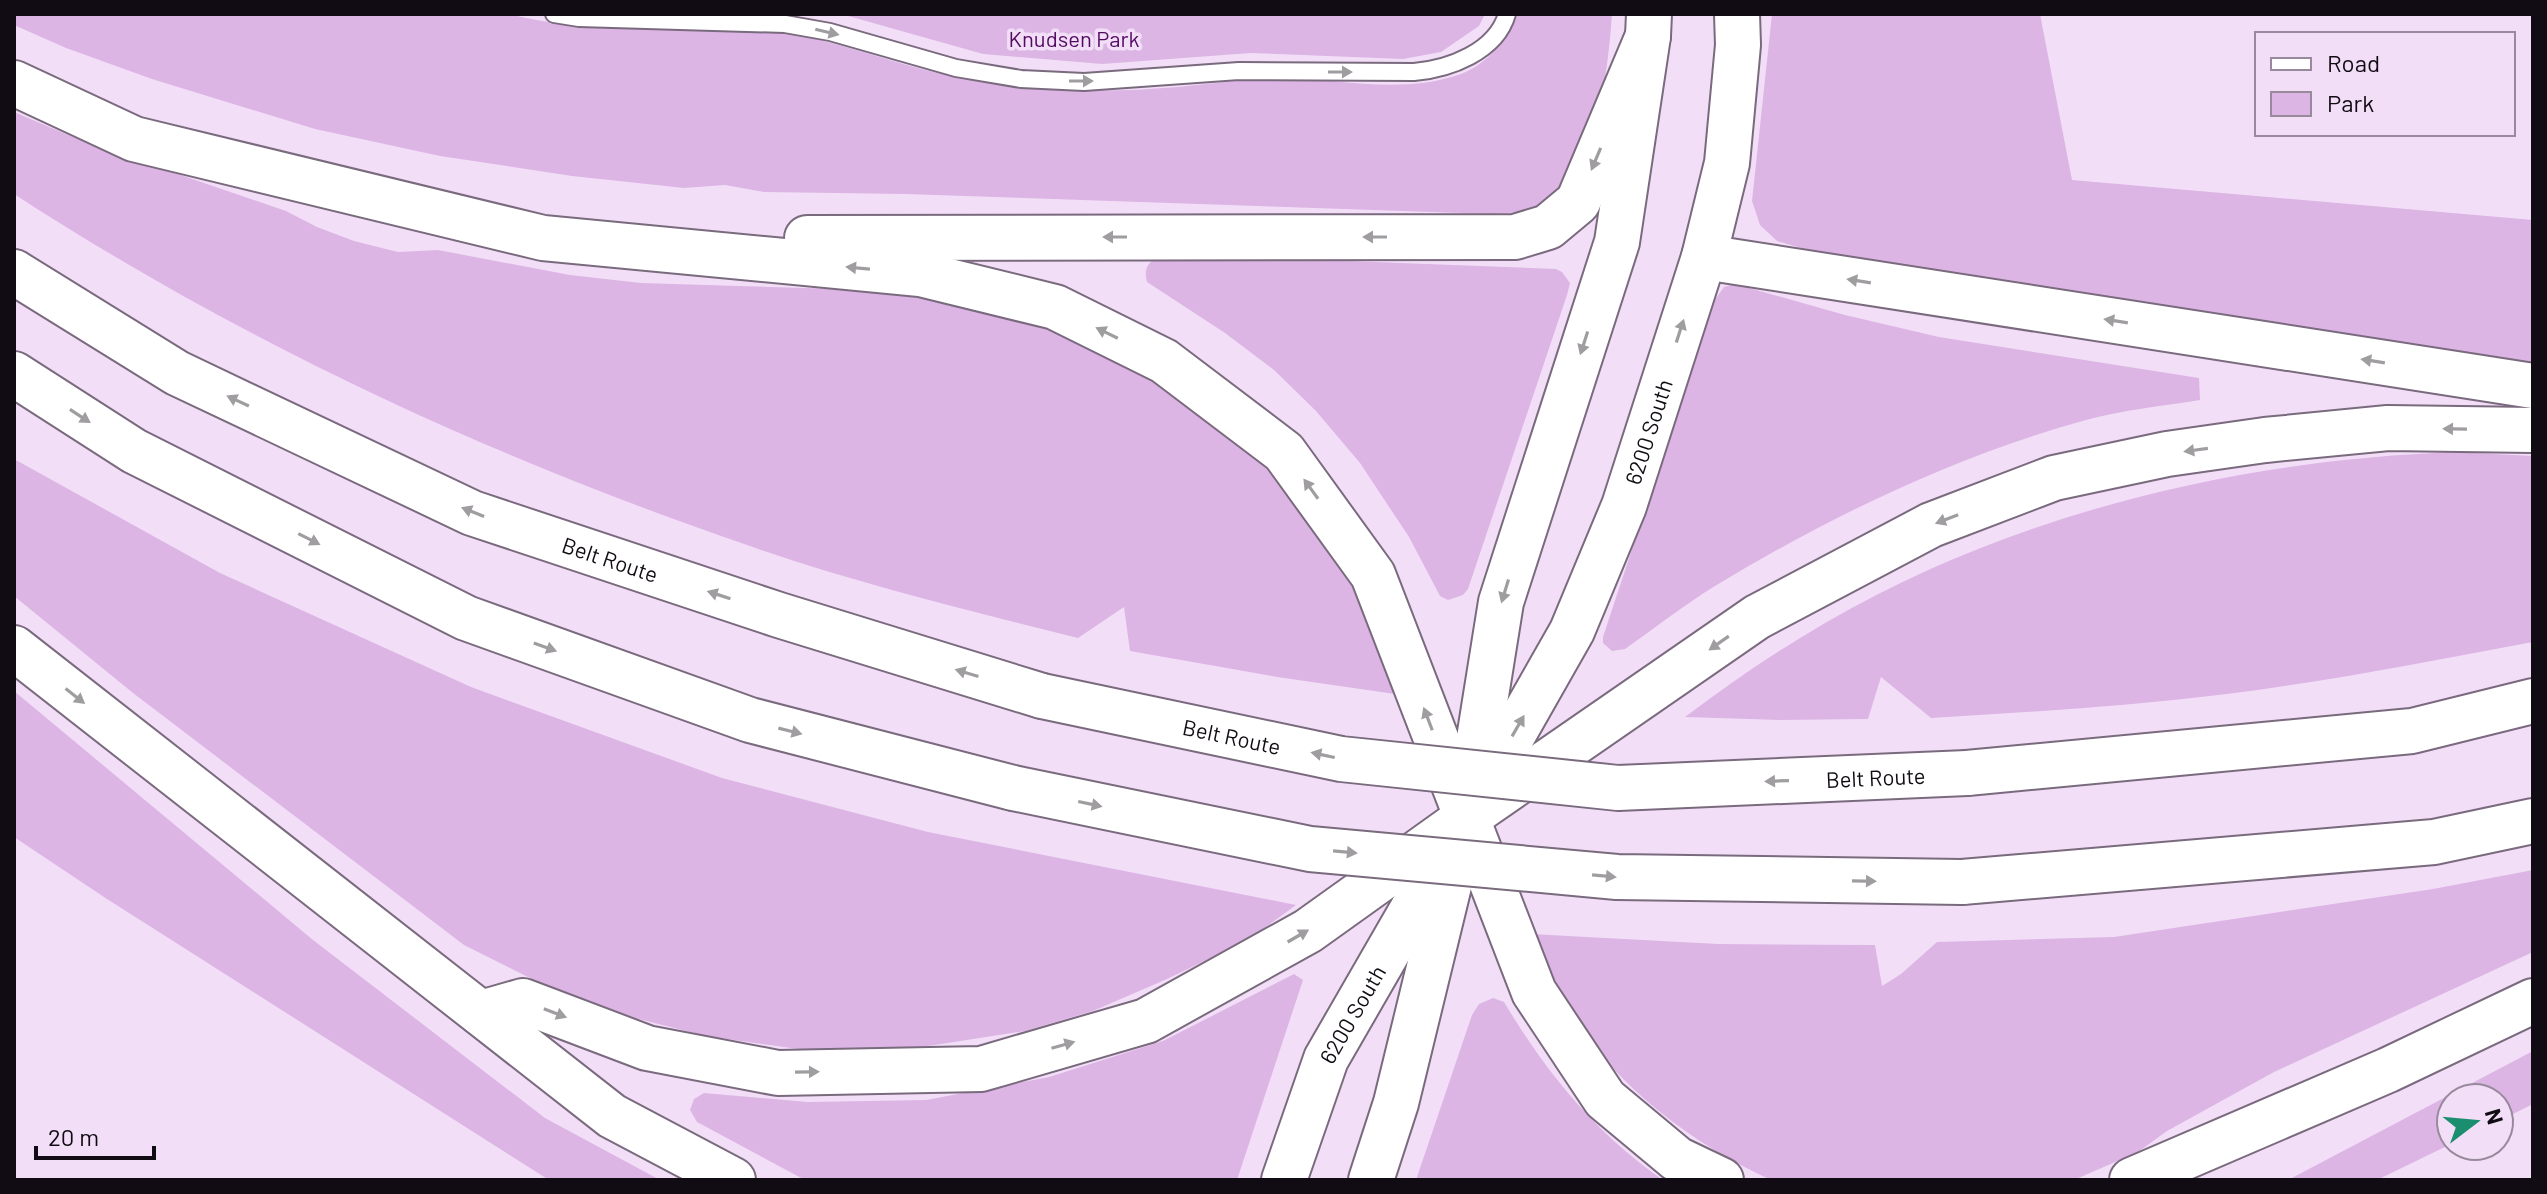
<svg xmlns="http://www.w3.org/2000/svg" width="2547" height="1194" font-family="Barlow,sans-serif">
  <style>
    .green { fill: #dcb5e5 }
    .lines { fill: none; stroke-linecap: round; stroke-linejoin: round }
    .service-casing { stroke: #7a6a7e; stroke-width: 20 }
    .secondary-casing { stroke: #7a6a7e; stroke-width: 48 }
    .primary-casing { stroke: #7a6a7e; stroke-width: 48 }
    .motorway-casing { stroke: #7a6a7e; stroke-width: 48 }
    .service { stroke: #fff; stroke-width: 16 }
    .secondary { stroke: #fff; stroke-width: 44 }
    .primary { stroke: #fff; stroke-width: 44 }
    .motorway { stroke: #fff; stroke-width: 44 }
    .motorway-bridge-casing { stroke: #7a6a7e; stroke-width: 48; stroke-linecap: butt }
    .motorway-bridge { stroke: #fff; stroke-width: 44 }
    .oneway { fill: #a09da1 }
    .labels { text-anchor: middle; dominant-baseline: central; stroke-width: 7; stroke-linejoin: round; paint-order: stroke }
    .park-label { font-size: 22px; fill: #530a62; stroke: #f2dff7 }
    .street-label { font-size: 22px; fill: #110b13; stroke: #f2dff7 }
  </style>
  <rect width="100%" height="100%" fill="#f2dff7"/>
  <g class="green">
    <path d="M14 14H509C590 36 674 19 756 28 832 36 903 70 979 81 1034 88 1093 93 1149 89 1187 87 1225 81 1263 79 1330 75 1396 97 1461 74 1486 65 1509 38 1518 14H1612C1608 70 1601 127 1570 175 1565 182 1561 190 1556 196 1540 212 1512 213 1491 214L905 194 764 192 725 185 684 188 572 176 440 156 315 129 152 79 66 48 14 25Z"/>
    <polygon points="841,14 1485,14 1479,26 1441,52 1403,59 1251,53 1102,64 983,54"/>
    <polygon points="1772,14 2040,14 2072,180 2533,220 2533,374 1876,270 1777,241 1760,225 1752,201"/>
    <path d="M14 112 87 143 286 211 317 227 354 241 398 252 438 250 570 275 641 283 907 291 1011 310 1138 364 1250 450 1291 495 1326 542 1359 598 1382 651 1395 694 1277 677 1130 651 1124 607 1078 638C967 610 855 583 747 545 490 457 242 342 14 194Z"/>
    <path d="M1163 254 1556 269 1562 272 1570 283 1567 295 1468 589 1463 595 1448 600 1440 596 1409 537 1360 463 1316 411 1274 370 1225 333 1147 282C1143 267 1149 261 1163 254Z"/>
    <path d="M1735 284 1845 315 1939 337 2199 378 2200 400C2163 406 2123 410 2086 420 1955 456 1831 516 1715 586 1684 605 1655 628 1625 649L1612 651 1603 643V637L1714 301 1724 287Z"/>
    <path d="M2456 452 2533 456V642C2432 661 2330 681 2227 694 2129 706 2030 712 1931 718L1881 677 1868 719 1780 720 1685 717C1730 683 1777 651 1825 623 2015 513 2238 460 2456 452Z"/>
    <polygon points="14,459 220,573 471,687 722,778 928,832 1296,905 1248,940 1167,979 1093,1011 1025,1031 909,1049 798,1049 706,1036 611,1012 532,979 464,945 133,693 14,596"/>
    <polygon points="14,691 313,940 545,1118 660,1180 549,1180 107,899 14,837"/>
    <path d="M2533 870V952L2274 1072 2167 1131 2138 1152 2074 1180H1771C1681 1138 1605 1078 1557 990 1547 972 1540 952 1531 934L1718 944 1875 945 1882 986 1901 974 1937 942 2114 937 2433 889Z"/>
    <polygon points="1294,974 1303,980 1237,1180 805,1180 697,1122 690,1110 694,1099 704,1093 808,1102 926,1100 1049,1077 1163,1041"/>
    <path d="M1493 998 1504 1002C1546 1072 1595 1133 1663 1180H1416L1472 1015 1479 1004Z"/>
    <polygon points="2533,1051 2533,1104 2499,1121 2499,1098 2451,1098 2451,1144 2377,1180 2288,1180"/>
  </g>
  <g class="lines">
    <defs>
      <path id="service" d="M554 14 579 18 785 24 830 32 956 68 1021 79 1084 82 1239 71 1414 72C1449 69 1496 52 1507 14"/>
      <g id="secondary">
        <polyline points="1471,789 1501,602 1617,242 1648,36 1649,14"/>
        <path id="s1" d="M1472 807 1572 631 1624 506 1704 257 1727 163 1738 45 1737 14"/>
      </g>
      <g id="primary">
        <path id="s2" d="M1284 1180 1326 1059 1458 830"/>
        <polyline points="1371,1180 1396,1103 1454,865"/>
      </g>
      <g id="motorway">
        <polyline points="14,83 134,139 543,238 920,274 1055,307 1164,361 1284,452 1373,575 1534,992 1605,1099 1677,1159 1721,1180"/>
        <polyline points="807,238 1515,237 1548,227 1578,202 1648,36"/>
        <polyline points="1704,257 2533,386"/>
        <path id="s3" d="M14 272 177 373 472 513 779 615 1042 696"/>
        <polyline points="14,374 134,451 466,618 750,720 1013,788"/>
        <polyline points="14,648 612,1116 733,1180"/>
        <polyline points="1967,773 2412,731 2533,701"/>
        <polyline points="1962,882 2434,842 2533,821"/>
        <polyline points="481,1013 523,1001 647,1048 778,1073 981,1069 1146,1021 1308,931 1466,818 1757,617 1931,525 2054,478 2167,454 2265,440 2388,428 2533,430"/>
        <polyline points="2132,1180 2388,1070 2533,1001"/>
      </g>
    </defs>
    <use href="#service" class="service-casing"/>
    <use href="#secondary" class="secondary-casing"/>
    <use href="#primary" class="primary-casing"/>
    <use href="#motorway" class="motorway-casing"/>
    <use href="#service" class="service"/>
    <use href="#secondary" class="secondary"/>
    <use href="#primary" class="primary"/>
    <use href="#motorway" class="motorway"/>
    <defs>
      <g id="motorway-bridge">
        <path id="s4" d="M1042 696 1341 759 1618 788 1967 773"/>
        <polyline points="1013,788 1310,849 1617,877 1962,882"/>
      </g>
    </defs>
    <use href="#motorway-bridge" class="motorway-bridge-casing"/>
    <use href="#motorway-bridge" class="motorway-bridge"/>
  </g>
  <defs><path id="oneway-solid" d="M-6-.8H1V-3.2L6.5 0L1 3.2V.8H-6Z" transform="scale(2)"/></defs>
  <g class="oneway">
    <use href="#oneway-solid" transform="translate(827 32) rotate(13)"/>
    <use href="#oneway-solid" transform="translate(1340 72)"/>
    <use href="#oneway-solid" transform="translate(1081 81)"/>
    <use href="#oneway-solid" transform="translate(1596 159) rotate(113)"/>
    <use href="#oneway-solid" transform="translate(1115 237) rotate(180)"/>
    <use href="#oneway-solid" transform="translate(1375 237) rotate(180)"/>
    <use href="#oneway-solid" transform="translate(858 268) rotate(-175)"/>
    <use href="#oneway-solid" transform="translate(1859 281) rotate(-171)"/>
    <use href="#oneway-solid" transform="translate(2116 321) rotate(-171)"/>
    <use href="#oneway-solid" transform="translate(1680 331) rotate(-72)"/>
    <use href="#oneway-solid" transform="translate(1107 333) rotate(-154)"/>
    <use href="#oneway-solid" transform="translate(1584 343) rotate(108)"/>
    <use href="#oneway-solid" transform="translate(2373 361) rotate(-171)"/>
    <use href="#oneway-solid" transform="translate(238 401) rotate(-155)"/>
    <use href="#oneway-solid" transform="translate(80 416) rotate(33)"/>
    <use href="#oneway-solid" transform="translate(2455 429) rotate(-179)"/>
    <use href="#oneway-solid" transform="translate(2196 450) rotate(172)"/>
    <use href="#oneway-solid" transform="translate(1311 489) rotate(-126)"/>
    <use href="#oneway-solid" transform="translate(473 512) rotate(-158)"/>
    <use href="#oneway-solid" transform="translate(1947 519) rotate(159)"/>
    <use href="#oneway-solid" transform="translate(309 539) rotate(27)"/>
    <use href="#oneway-solid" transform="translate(1505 591) rotate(107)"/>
    <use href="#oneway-solid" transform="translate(719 595) rotate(-162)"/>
    <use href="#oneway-solid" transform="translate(1719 643) rotate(145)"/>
    <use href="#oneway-solid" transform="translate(545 647) rotate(20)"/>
    <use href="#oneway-solid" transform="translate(967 673) rotate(-163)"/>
    <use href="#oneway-solid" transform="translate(75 696) rotate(38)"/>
    <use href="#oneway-solid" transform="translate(1428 719) rotate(-111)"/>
    <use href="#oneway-solid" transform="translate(1518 726) rotate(-60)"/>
    <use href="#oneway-solid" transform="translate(790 731) rotate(14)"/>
    <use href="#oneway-solid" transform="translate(1323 755) rotate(-168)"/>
    <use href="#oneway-solid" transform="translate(1777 781) rotate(178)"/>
    <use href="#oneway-solid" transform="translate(1090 804) rotate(12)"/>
    <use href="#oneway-solid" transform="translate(1345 852) rotate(5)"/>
    <use href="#oneway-solid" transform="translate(1604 876) rotate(5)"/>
    <use href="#oneway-solid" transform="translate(1864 881) rotate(1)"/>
    <use href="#oneway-solid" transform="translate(1298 936) rotate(-30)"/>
    <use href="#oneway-solid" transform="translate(555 1013) rotate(21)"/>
    <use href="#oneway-solid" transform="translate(1063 1045) rotate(-16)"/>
    <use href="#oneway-solid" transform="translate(807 1072) rotate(-1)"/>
  </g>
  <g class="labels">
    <g class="park-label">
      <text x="1074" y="38">Knudsen Park</text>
    </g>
    <g class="street-label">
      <text stroke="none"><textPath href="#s1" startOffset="416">6200 South</textPath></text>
      <text stroke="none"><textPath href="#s3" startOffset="664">Belt Route</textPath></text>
      <text stroke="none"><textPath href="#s4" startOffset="194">Belt Route</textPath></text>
      <text stroke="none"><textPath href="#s4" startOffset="842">Belt Route</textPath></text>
      <text stroke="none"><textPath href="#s2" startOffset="180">6200 South</textPath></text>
    </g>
  </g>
  <rect width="2547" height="1194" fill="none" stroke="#110b13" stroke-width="32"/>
  <rect x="2255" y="32" width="260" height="104" fill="#f2dff7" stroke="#988a9c" stroke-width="2"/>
  <rect x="2271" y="58" width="40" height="12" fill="#ffffff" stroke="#988a9c" stroke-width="2"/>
  <text x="2327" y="72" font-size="24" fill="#110b13">Road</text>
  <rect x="2271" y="92" width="40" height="24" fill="#dcb5e5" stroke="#988a9c" stroke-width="2"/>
  <text x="2327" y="112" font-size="24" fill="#110b13">Park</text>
  <g transform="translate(2475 1122) rotate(74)"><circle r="38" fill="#f2dff7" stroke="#988a9c" stroke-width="2"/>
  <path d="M0-6L14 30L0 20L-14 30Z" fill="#1c8e70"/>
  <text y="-12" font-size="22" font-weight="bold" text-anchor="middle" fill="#110b13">N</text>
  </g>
  <path d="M36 1146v12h118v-12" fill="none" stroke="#110b13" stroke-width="4"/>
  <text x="48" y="1146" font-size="24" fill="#110b13" stroke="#f2dff7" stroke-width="6" paint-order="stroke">20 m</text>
</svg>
